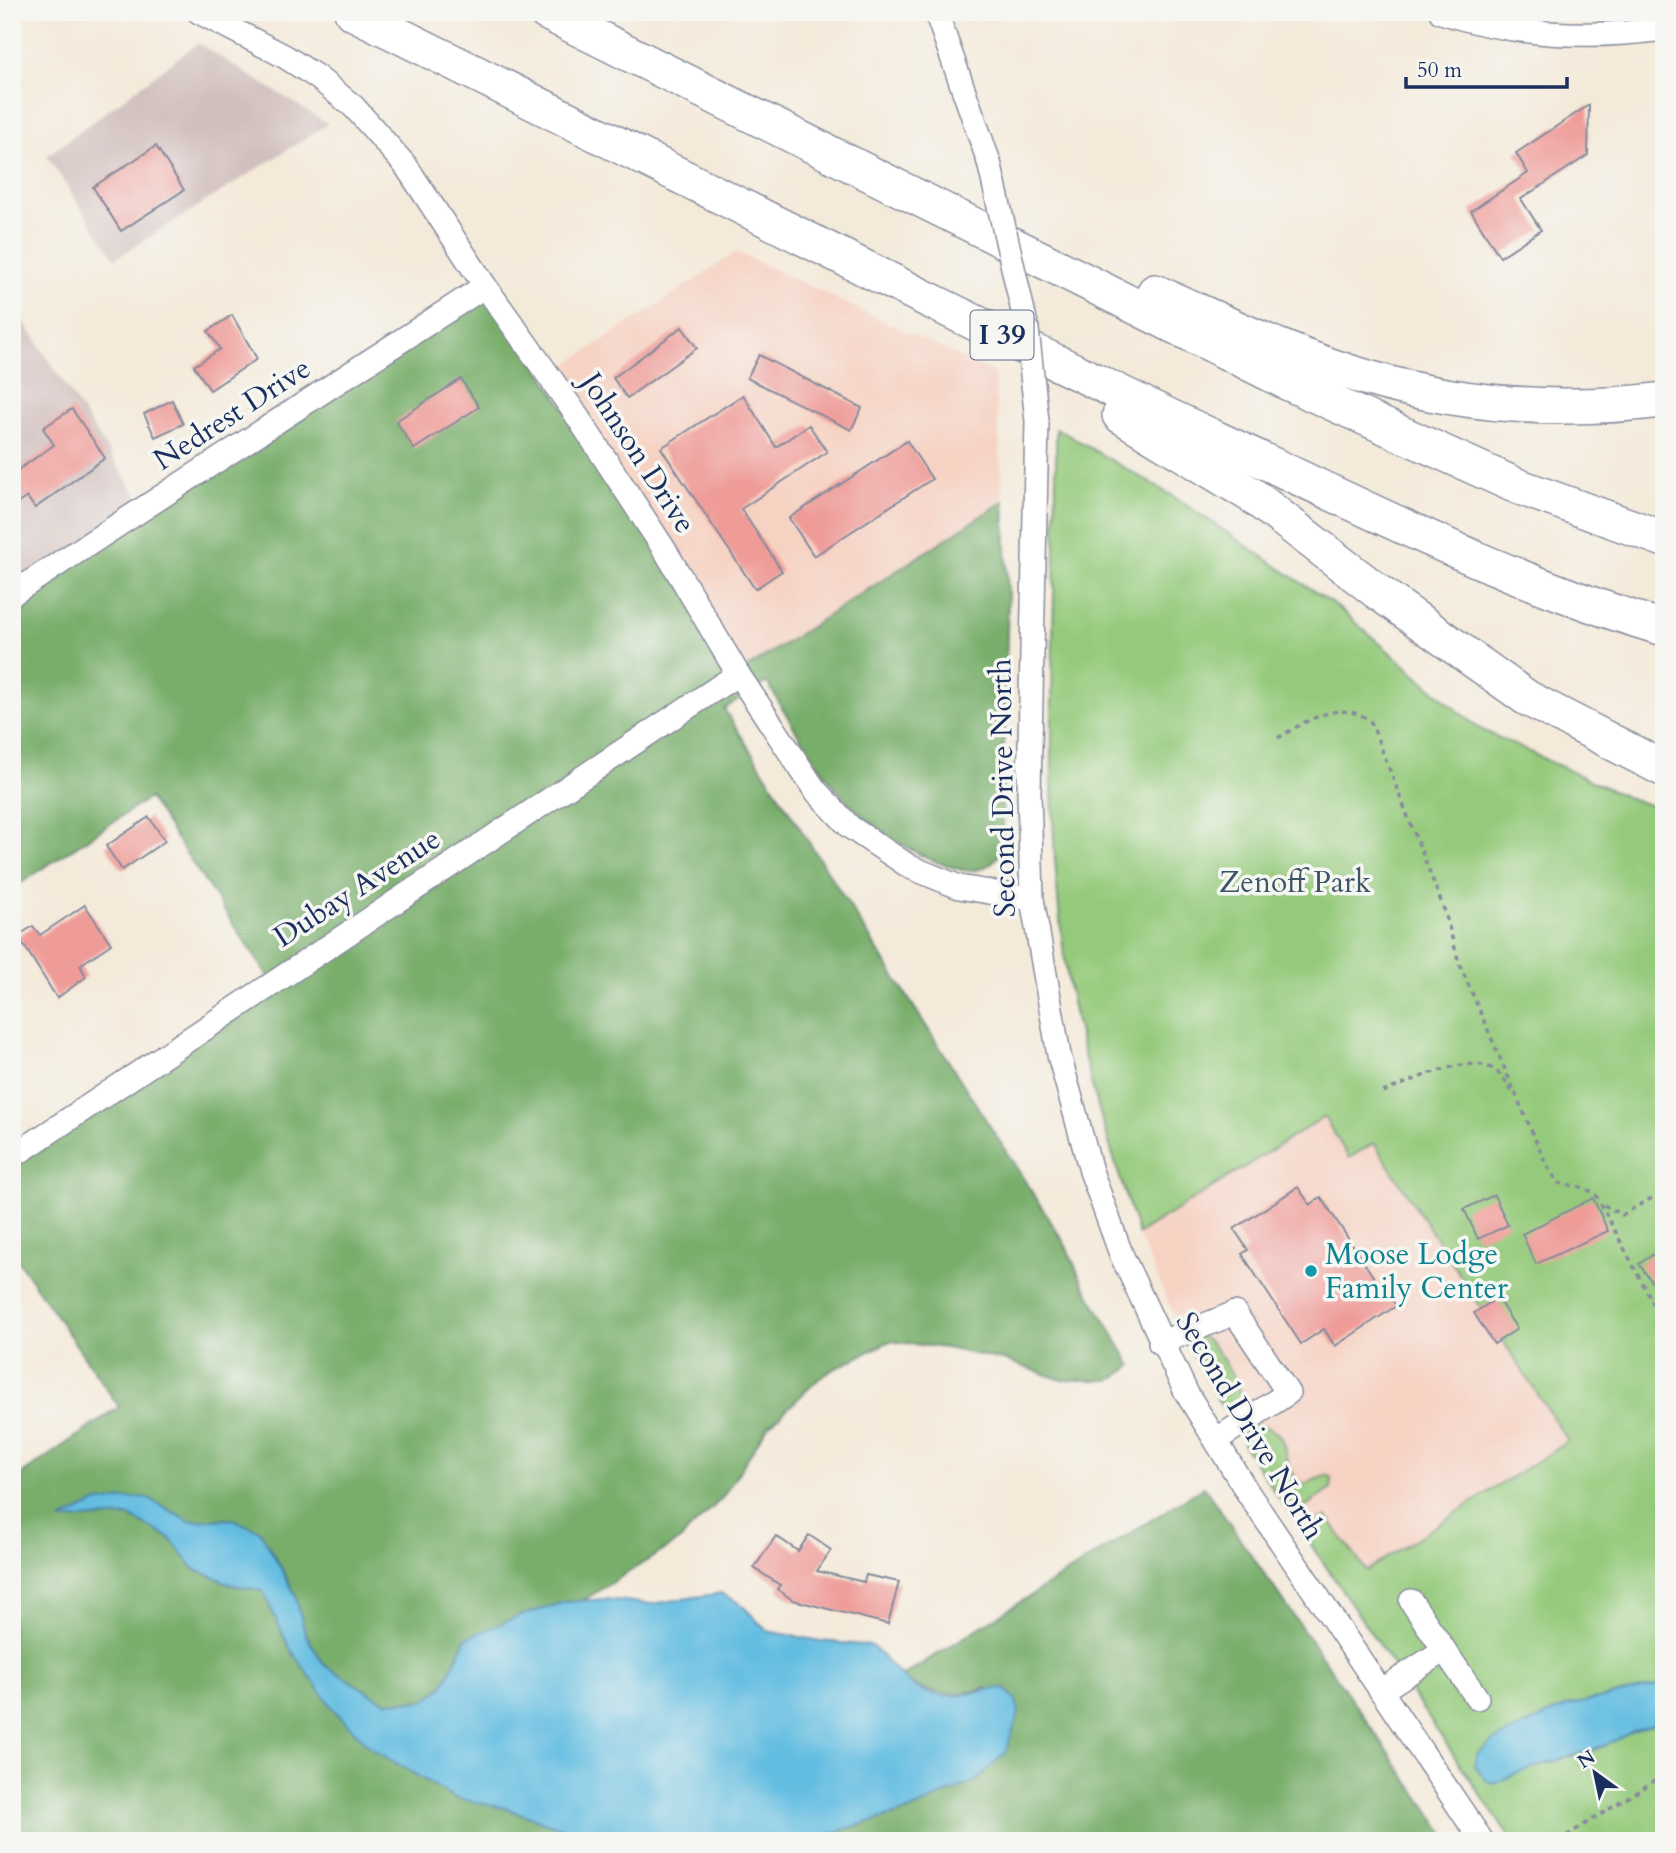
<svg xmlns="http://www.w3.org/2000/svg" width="1676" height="1853" font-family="Cardo,serif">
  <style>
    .built { fill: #f6d2c3 }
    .industrial { fill: #d1bfbd }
    .green { fill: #95ca7b; stroke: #587c6c; stroke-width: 2 }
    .forest { fill: #78ae6b; stroke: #4a6e64; stroke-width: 2 }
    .water { fill: #63bde1; stroke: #3f76a0; stroke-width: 2 }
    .building { fill: #ef9c99 }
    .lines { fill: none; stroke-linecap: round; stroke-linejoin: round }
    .minor-casing { stroke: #888c9c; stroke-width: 26 }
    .highway-casing { stroke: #888c9c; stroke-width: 38 }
    .path { stroke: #888c9c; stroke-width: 3.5; stroke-dasharray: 5 5; stroke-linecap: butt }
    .minor { stroke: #fff; stroke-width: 23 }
    .highway { stroke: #fff; stroke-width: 35 }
    .minor-bridge-casing { stroke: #888c9c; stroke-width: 26; stroke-linecap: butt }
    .minor-bridge { stroke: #fff; stroke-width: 23 }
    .culture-dot { fill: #0f9aa8; stroke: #f6f6f2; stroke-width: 2.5 }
    .labels { text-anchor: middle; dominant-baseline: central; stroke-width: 7; stroke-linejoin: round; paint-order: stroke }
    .shield { fill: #f6f6f2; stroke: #5d6b8a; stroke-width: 2 }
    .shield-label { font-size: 28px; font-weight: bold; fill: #1b2f5e }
    .street-label { font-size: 30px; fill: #1b2f5e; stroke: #f6f6f2 }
    .park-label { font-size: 30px; fill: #3a5665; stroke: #f6f6f2 }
    .culture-label { font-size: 30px; fill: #0d838f; stroke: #f6f6f2; text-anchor: start }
  </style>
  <rect width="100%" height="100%" fill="#f6f6f2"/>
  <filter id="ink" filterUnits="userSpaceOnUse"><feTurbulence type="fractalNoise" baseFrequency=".0143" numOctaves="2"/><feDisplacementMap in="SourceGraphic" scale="14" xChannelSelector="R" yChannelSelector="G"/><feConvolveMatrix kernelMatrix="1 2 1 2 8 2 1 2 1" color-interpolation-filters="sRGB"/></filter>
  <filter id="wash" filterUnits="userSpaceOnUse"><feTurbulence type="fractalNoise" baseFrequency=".00686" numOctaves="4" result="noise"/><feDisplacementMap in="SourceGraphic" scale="28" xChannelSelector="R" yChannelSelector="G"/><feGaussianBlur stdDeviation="1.57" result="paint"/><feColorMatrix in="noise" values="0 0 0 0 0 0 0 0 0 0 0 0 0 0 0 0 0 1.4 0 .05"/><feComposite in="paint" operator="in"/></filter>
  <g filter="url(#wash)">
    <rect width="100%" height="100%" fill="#f4eada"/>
    <g class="built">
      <polygon points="737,252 994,373 1004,501 738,674 549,376"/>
      <polygon points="1324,1117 1373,1143 1568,1441 1340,1588 1222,1407 1175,1318 1138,1234"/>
    </g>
    <g class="industrial">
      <polygon points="198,43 328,124 115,259 47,156"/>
      <polygon points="23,320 145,508 12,594 12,326"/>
    </g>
    <g class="green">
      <path d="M1056 428 1171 495 1336 606 1478 728 1626 797 1664 810V1841H1512L1304 1534 1308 1523 1327 1517 1366 1571 1568 1441 1374 1143 1349 1158 1324 1117 1138 1234C1110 1146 1080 1059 1066 968 1040 789 1058 607 1056 428Z"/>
      <path d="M1201 1337C1213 1338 1243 1389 1241 1401L1233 1409 1222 1407 1189 1347 1192 1341Z"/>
      <path d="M1255 1424C1301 1433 1272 1460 1303 1484L1328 1475 1332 1478 1331 1489 1291 1516 1243 1444V1433Z"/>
    </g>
    <g class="forest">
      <path d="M485 286 738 674 1004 501 1008 595 1002 816C1005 835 1005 858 985 867 970 875 950 867 934 861 845 823 814 761 767 682L724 709 1065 1244 1083 1284 1132 1366 1111 1380H1062L1007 1361 946 1348 890 1341 824 1374 767 1428 722 1498 680 1540 582 1601 564 1602 466 1638 444 1685 424 1701 385 1702 324 1665 305 1633 295 1594 276 1558 232 1519 190 1521 145 1497 63 1519 129 1516 170 1538 194 1569 230 1584 263 1591 289 1647 371 1748 455 1798 505 1808 567 1830 616 1841H12V1481L119 1407 12 1252V1157L272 982 149 798 12 889V593Z"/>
      <path d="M1204 1487 1450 1841H804L908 1811 976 1781 1005 1753 987 1688C953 1697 930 1696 899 1678Z"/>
    </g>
    <g class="water">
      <path d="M145 1497 190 1521 232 1519 260 1531 295 1594 305 1633 324 1665 385 1702 424 1701 444 1685 466 1638 517 1617 564 1602 605 1599 651 1604 721 1593 741 1604 767 1631 821 1641 872 1646C900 1673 914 1701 960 1695 976 1693 989 1688 1005 1688L1016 1700 1019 1713 1005 1753 976 1781 908 1811 804 1841H616L567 1830 505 1808 455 1798 371 1748 335 1711 289 1647 263 1591 230 1584 194 1569 170 1538 129 1516 61 1520 98 1502Z"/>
      <polygon points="1664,1684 1664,1720 1633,1731 1607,1745 1517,1773 1495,1784 1487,1781 1474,1764 1477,1754 1495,1740 1567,1706"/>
    </g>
    <g id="blocks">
      <g class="building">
        <polygon points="1589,105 1588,155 1521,199 1541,230 1500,257 1471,211 1528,173 1516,153"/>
        <polygon points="156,146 184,190 121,231 93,187"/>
        <polygon points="232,315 257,359 210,390 194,366 220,349 208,331"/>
        <polygon points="682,327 697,348 627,398 613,378"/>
        <polygon points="759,355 862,408 851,430 747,378"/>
        <polygon points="461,379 479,407 414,449 396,421"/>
        <polygon points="743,395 776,447 809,425 827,452 741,509 782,571 755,589 661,448"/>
        <polygon points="172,400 183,424 155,437 144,414"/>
        <polygon points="72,409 105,458 35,508 27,497 12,507 12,474 54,445 43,428"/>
        <polygon points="907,441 932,479 814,556 789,518"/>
        <polygon points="149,817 165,841 122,870 106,846"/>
        <polygon points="85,905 111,944 80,965 86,977 57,998 18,936 33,926 40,935"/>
        <polygon points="1298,1187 1310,1205 1321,1197 1382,1290 1385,1288 1396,1306 1335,1346 1324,1329 1301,1344 1242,1254 1248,1250 1234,1229"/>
        <polygon points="1494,1195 1508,1225 1478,1239 1464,1209"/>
        <polygon points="1593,1198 1608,1231 1536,1264 1522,1234"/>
        <polygon points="1664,1247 1664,1299 1639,1264"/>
        <polygon points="1497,1298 1517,1329 1494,1344 1474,1313"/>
        <polygon points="809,1535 831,1550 817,1571 864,1582 866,1575 899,1582 888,1624 793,1600 777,1589 780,1585 754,1568 776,1536 798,1551"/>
      </g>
    </g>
  </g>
  <g filter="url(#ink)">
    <use href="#blocks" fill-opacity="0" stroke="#888c9c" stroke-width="2"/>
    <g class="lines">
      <defs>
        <g id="minor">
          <polyline points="199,12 284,56 317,77 354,107 406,166 485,286 573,410 666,552 738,674 815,790 850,827 910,867 959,887 1032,899"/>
          <polyline points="936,12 989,162"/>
          <path d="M1441 12C1515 36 1587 39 1664 29"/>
          <polyline points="1037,421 1029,792 1032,899 1059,1055 1091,1171 1121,1254 1186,1392 1248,1493 1482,1841"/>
          <polyline points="12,594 485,286"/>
          <polyline points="12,1157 738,674"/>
          <polyline points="1160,1343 1235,1313 1288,1393 1216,1440"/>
          <polyline points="1411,1601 1477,1698"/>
          <polyline points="1381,1691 1444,1650"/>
        </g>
        <g id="highway">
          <path d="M352 12C642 155 929 304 1221 441 1366 508 1510 583 1664 628"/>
          <polyline points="546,12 1291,384 1517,486 1664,539"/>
          <path d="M1155 292C1225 323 1294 357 1368 378 1463 406 1565 412 1664 400"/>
          <polyline points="1120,415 1253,496 1378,592 1527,698 1664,769"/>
        </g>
      </defs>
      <use href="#minor" class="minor-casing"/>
      <use href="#highway" class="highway-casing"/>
      <g class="path">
        <path d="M1278 738C1306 721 1342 697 1371 722L1444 909 1459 963 1545 1162 1558 1183 1581 1187 1595 1193 1664 1324"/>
        <path d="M1383 1092C1411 1082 1466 1053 1493 1069 1503 1075 1508 1085 1514 1095"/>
        <polyline points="1604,1205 1622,1215 1650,1199 1664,1196"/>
        <polyline points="1558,1841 1664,1775"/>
      </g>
      <use href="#minor" class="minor"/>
      <use href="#highway" class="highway"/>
      <defs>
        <polyline id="minor-bridge" points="989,162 1027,329 1037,421"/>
      </defs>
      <use href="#minor-bridge" class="minor-bridge-casing"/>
      <use href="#minor-bridge" class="minor-bridge"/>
    </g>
  </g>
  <circle class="culture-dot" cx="1311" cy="1271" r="7"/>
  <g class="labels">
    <rect class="shield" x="970.5" y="310.5" width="63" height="49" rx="5"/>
    <g class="shield-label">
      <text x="1002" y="335">I 39</text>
    </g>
    <g class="street-label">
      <text transform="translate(232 414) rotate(-33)">Nedrest Drive</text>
      <text transform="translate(638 453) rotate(57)">Johnson Drive</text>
      <text transform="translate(1003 788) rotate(-91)">Second Drive North</text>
      <text transform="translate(357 888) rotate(-33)">Dubay Avenue</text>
      <text transform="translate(1250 1426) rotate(59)">Second Drive North</text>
    </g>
    <g class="park-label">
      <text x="1295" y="882">Zenoff Park</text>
    </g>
    <g class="culture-label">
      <text x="1325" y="1254">Moose Lodge<tspan x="1325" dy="34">Family Center</tspan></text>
    </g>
  </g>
  <rect width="1676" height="1853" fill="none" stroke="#f6f6f2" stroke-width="42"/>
  <g transform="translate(1595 1773) rotate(327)" stroke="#f6f6f2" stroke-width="5" paint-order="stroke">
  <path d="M0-5L12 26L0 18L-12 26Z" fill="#1b2f5e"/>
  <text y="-10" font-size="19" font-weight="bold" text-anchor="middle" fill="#1b2f5e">N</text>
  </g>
  <path d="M1406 77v10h161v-10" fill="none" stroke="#1b2f5e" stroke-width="3.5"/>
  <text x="1417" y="77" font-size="21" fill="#1b2f5e" stroke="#f6f6f2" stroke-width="5" paint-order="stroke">50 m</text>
</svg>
